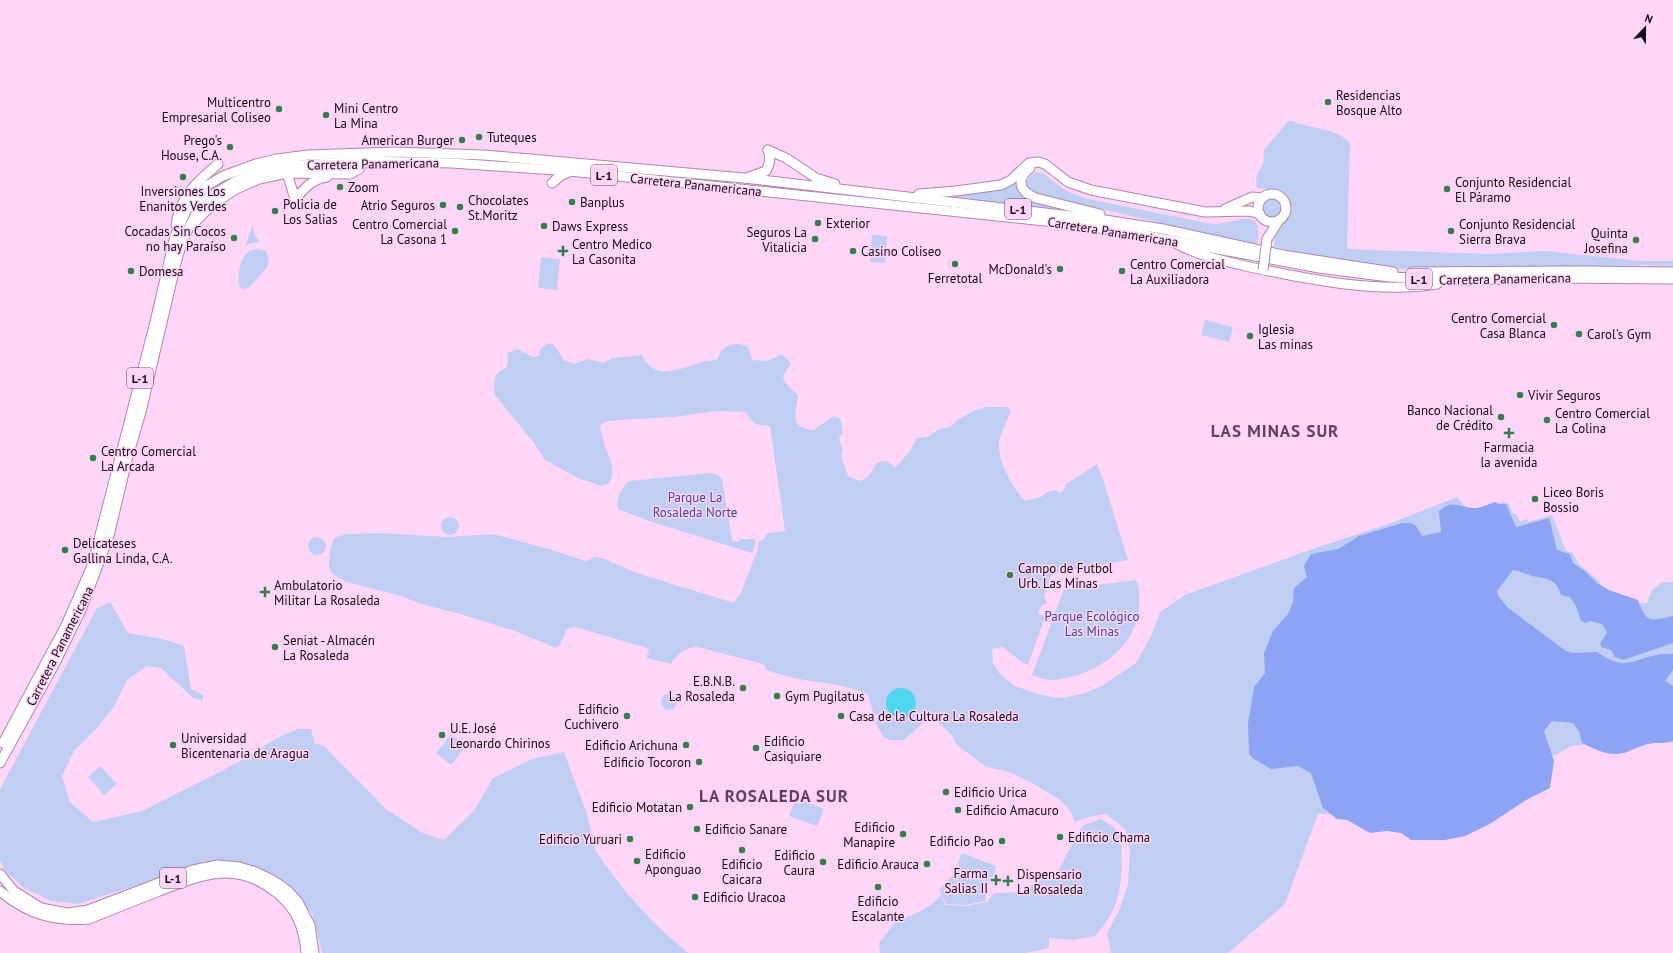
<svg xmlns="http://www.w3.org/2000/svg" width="1673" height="953" font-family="'PT Sans',sans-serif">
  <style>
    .green { fill: #c1cef4 }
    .forest { fill: #8da3f3 }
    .water { fill: #50d7ee }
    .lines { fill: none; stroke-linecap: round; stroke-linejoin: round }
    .primary-casing { stroke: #b384ad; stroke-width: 11 }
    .primary { stroke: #fff; stroke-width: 9 }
    .primary-bridge-casing { stroke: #b384ad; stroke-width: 11; stroke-linecap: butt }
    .primary-bridge { stroke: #fff; stroke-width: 9 }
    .poi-dot { fill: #347e4b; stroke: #ffd6f8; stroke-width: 1.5 }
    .labels { text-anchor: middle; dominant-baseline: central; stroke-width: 3; stroke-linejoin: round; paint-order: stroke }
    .shield { fill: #ffd6f8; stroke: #5d455a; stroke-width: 1 }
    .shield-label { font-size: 12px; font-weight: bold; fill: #180716 }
    .poi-label { font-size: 13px; fill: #180716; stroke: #ffd6f8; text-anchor: start }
    .street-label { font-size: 13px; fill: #180716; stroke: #ffd6f8 }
    .park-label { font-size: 13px; fill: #3746b8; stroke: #ffd6f8 }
    .district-label { font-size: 17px; font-weight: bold; letter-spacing: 1px; fill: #663c61; stroke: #ffd6f8 }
  </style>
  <rect width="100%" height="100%" fill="#ffd6f8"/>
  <g class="green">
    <path d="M1288 121H1293L1296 123C1312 127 1341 131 1350 143L1347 249 1488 254 1545 251 1641 261H1673V266L1644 265 1522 269 1431 270 1382 268 1306 254 1274 247 1275 233 1286 219 1292 209C1282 193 1276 189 1257 188L1256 177 1263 164 1264 150Z"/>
    <path d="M1035 172 1044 174 1063 189 1084 198 1212 224C1236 224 1265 203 1257 245 1184 229 1112 211 1039 195 1026 190 1022 181 1035 172Z"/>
    <path d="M1016 180C1018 190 1020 195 1029 201L1083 214 1018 205 932 197 1001 189 1011 185Z"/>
    <circle cx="1272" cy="209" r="10"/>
    <polygon points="253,225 254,234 259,242 248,244 245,247"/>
    <polygon points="872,235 887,236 885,263 870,262"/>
    <path d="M256 249 266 251 269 261 267 267 250 287 243 289 240 287C236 280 240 262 245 255 247 251 252 250 256 249Z"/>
    <polygon points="541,257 560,259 557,290 538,288"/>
    <polygon points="1205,320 1233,327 1229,342 1201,335"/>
    <path d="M548 343 554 345 564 360 574 364 588 359 604 363 612 358 642 355C655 380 674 371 696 364 702 361 710 361 717 360 721 345 735 340 748 347L752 360 766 361 782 354 791 363 783 376C785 387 793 388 798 396 796 413 789 428 813 430L834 416 841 419 843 433 839 438 843 450 841 456 848 476 860 481C863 480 867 478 869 475 877 466 871 462 888 461L895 468 910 451 917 438 928 437 937 430 950 427 957 420 975 410 987 407H1008L1011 412C1007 421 1000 433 999 443 997 460 1014 490 1025 501L1041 497 1047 492 1055 490 1060 493 1065 488 1066 484 1097 464 1103 479 1128 560 1055 573 1050 578 1044 597 1047 603 1041 606 1038 613 1045 617 1028 665 1023 663 1003 647 992 649 993 663 999 673 1015 686 1041 695 1060 698 1082 694 1102 686 1136 663 1151 636 1160 612 1185 595 1318 547 1391 523 1457 497 1466 508 1476 511 1504 502 1509 504 1513 514H1516L1520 521 1527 519 1528 522 1552 515 1566 551 1572 552 1579 564 1599 581 1604 589 1635 604 1647 603 1652 590 1662 582H1673V734L1571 746 1557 754 1347 814H1318L1285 904 1228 953H1111L1107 933 1120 909 1128 884 1130 849 1125 829 1106 814 1089 817 1075 822 1071 812 1060 800 1032 783 1007 771 986 767 957 745 950 733 932 718 926 721 904 740H890L883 737 876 723 878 717 873 712 868 695C847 684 822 683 799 679 788 677 777 673 766 670L764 665 760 663 697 647C685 648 677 654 671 664L646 658 649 650 647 648 575 627 567 629 560 645 556 648 515 631 460 614 421 604 401 596 346 582 332 574 329 567 330 550 334 538 346 534 382 533 448 537 493 534 552 550 586 561 595 557 602 558 637 573 734 603 741 592 758 549V542L764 539 767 533 785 531 770 426C756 425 753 425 746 412L717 411 674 417 619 420 604 422 601 424 600 427C602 435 604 442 606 449 611 461 616 471 609 483L602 486 578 478 545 460 534 443 494 394C495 381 492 373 506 368L508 362 507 353 518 349 533 357 539 356 540 349Z"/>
    <path d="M711 473 718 475 722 479 732 540 737 542 741 539H754L756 541 752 553 655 523 618 509C615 500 622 487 629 481Z"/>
    <circle cx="450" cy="526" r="9"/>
    <circle cx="317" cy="546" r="9"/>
    <path d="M1136 580C1140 586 1139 596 1139 604 1139 648 1093 677 1053 680 1047 681 1038 677 1032 675L1064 589Z"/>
    <polygon points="110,602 128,633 163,639 184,646 191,689 203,695 203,701 193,698 161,668 147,666 127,680 113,708 98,727 74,751 62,776 70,802 93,822 142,811 235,764 277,738 298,729 311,729 315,744 323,745 387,810 423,833 444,840 474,811 493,778 532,759 564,752 587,814 596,852 625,891 656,925 688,953 322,953 312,913 274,879 209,867 157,879 78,904 51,901 24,888 5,871 0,861 0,789 97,608"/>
    <circle cx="669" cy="702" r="8"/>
    <polygon points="451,734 466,746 451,765 436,753"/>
    <polygon points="100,766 117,784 104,795 88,777"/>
    <polygon points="796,798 824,809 817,826 789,816"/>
    <path d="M1101 819 1111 825 1121 834C1122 862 1124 891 1110 916 1106 923 1100 930 1095 936L1073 940 1049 938V948L1025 953H880L879 943 895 922 917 913 932 904 941 895 945 905 965 906 987 902 994 893 1022 892 1031 885 1057 873 1082 826Z"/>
    <path d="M962 853 996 866 993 884 987 883 986 901 964 905 946 904 939 889C952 879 957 868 962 853Z"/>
  </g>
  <path class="forest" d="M1495 502 1499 504H1506L1516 527 1549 518 1557 550 1570 554 1573 563 1585 571 1597 583 1609 590 1638 600C1647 624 1649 621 1673 616V643L1623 660 1615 657 1611 650 1602 647 1600 644 1607 632 1602 624 1590 621 1585 623 1581 621 1576 606 1570 597 1561 595C1556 578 1547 579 1532 576 1526 574 1520 571 1513 570L1497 591 1498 595 1507 607 1566 651 1573 653 1597 652C1631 677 1639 651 1673 654V670L1665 681 1673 686V741C1665 744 1656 742 1648 744 1640 746 1634 749 1627 752 1610 758 1597 750 1582 743L1579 731 1573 723 1552 721 1544 731 1554 761 1550 788 1528 799 1488 825 1465 836 1445 840H1411L1401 833 1387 831 1370 833 1347 820 1337 819 1323 808 1311 773 1298 766 1271 769 1254 759 1249 754 1248 724 1254 687 1265 673 1264 653 1273 631 1288 614 1293 602 1294 588 1307 577 1304 566 1311 554 1338 549 1359 536 1402 523H1411L1416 526 1422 536 1441 532 1439 511C1454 498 1460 509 1476 508 1482 507 1489 504 1495 502Z"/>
  <circle class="water" cx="901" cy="703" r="15"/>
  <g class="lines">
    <defs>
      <g id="primary">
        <polyline points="768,150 786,158 816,178 835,184"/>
        <path d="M1030 168C1015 180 1020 192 1036 198L1100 214"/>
        <polyline points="287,173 295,199"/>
        <path d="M749 177 766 171C770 163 771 158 768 150"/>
        <polyline points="552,183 560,176 569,172"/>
        <polyline points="919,194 956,191 1001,185 1011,180 1029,163 1038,162 1045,164 1068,182 1091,190 1205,212 1249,211 1260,214"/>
        <circle cx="1272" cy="208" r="14"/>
        <path d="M295 199C305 188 312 179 327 177"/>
        <polyline points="1225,209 1252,197 1262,198"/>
        <polyline points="196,221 212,205 236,189 259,179 287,173 350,174 359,169 364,161"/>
        <path d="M176 225C179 197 198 181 218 164"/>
        <polyline points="1267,239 1279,220"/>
        <path d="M1177 244C1200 256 1224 261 1250 267 1306 279 1379 294 1437 284"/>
        <polyline points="1412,272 1586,271 1673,272"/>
        <polyline points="3,743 66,625 92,566 154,326 175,236 186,211 197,196 208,185 223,176 256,164 277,159 308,155 394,152 484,155 744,178 1105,220 1163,229 1283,255 1393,272"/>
        <polyline points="0,763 55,663 81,610 109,536 127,460 141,412 176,263 183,239 200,206 207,198 234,182 263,170 283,166 364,161 452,163 570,171 1073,224 1132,233 1319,268 1389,277 1465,280 1551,278 1673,279"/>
        <polyline points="0,874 14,891 41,908 68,913 88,910 193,870 218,865 239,867 256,872 274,881 288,891 298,902 310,925 314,953"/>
        <path d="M0 891C27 914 54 922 89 919 111 910 134 901 157 892 201 875 235 859 277 893 297 909 304 928 306 953"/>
      </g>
    </defs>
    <use href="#primary" class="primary-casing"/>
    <use href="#primary" class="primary"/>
    <defs>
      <polyline id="primary-bridge" points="1263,270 1267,239"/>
    </defs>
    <use href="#primary-bridge" class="primary-bridge-casing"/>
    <use href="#primary-bridge" class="primary-bridge"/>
  </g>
  <g class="poi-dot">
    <circle cx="1328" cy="102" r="4"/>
    <circle cx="279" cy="109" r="4"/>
    <circle cx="326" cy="115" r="4"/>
    <circle cx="479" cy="137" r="4"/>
    <circle cx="462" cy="140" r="4"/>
    <circle cx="230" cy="147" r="4"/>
    <circle cx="183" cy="177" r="4"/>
    <circle cx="340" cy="187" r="4"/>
    <circle cx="1447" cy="189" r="4"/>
    <circle cx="572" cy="202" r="4"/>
    <circle cx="443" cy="205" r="4"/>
    <circle cx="460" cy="207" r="4"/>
    <circle cx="275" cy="211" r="4"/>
    <circle cx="818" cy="223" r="4"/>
    <circle cx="544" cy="226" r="4"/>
    <circle cx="455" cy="231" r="4"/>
    <circle cx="1451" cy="231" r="4"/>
    <circle cx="234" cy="238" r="4"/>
    <circle cx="815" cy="239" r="4"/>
    <circle cx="1636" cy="240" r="4"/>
    <path d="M561 245h4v4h4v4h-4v4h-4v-4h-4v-4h4z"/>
    <circle cx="853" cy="251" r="4"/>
    <circle cx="955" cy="264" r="4"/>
    <circle cx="1060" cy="269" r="4"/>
    <circle cx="131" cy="271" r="4"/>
    <circle cx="1122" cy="271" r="4"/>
    <circle cx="1554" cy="325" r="4"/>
    <circle cx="1579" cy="334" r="4"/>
    <circle cx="1250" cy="336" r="4"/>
    <circle cx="1520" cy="395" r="4"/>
    <circle cx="1501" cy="417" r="4"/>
    <circle cx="1547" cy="420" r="4"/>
    <path d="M1507 427h4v4h4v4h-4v4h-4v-4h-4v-4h4z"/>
    <circle cx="93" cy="458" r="4"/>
    <circle cx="1535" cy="499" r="4"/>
    <circle cx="65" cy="550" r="4"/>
    <circle cx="1010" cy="575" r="4"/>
    <path d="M263 586h4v4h4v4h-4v4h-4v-4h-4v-4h4z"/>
    <circle cx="275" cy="647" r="4"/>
    <circle cx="743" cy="688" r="4"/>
    <circle cx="777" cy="696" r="4"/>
    <circle cx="627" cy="716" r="4"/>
    <circle cx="841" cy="716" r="4"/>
    <circle cx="442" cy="735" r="4"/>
    <circle cx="173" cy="745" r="4"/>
    <circle cx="686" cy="745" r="4"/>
    <circle cx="756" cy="748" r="4"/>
    <circle cx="699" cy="762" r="4"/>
    <circle cx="946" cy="792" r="4"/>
    <circle cx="690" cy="807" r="4"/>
    <circle cx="958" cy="810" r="4"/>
    <circle cx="697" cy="829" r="4"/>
    <circle cx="903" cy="834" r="4"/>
    <circle cx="1060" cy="837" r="4"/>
    <circle cx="630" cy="839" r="4"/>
    <circle cx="1002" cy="841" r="4"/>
    <circle cx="742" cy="850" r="4"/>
    <circle cx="637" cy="861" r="4"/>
    <circle cx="823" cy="862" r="4"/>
    <circle cx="927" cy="864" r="4"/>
    <path d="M994 874h4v4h4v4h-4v4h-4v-4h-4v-4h4z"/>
    <path d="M1006 875h4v4h4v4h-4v4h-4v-4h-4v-4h4z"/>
    <circle cx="878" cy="887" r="4"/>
    <circle cx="695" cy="897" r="4"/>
  </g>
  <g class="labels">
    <g class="shield">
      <rect x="591" y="165" width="26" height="20" rx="3"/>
      <rect x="1005" y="199" width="26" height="20" rx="3"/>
      <rect x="1406" y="269" width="26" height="20" rx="3"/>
      <rect x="127" y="368" width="26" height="20" rx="3"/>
      <rect x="160" y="868" width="26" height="20" rx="3"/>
    </g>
    <g class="shield-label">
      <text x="604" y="175">L-1</text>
      <text x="1018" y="209">L-1</text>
      <text x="1419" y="279">L-1</text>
      <text x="140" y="378">L-1</text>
      <text x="173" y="878">L-1</text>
    </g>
    <g class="poi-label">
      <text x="1336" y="95">Residencias<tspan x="1336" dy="15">Bosque Alto</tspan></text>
      <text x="271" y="102" text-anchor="end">Multicentro<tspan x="271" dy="15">Empresarial Coliseo</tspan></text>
      <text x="334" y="108">Mini Centro<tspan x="334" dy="15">La Mina</tspan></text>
      <text x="487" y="137">Tuteques</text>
      <text x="222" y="140" text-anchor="end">Prego's<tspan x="222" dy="15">House, C.A.</tspan></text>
      <text x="454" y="140" text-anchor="end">American Burger</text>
      <text x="1455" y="182">Conjunto Residencial<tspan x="1455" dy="15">El Páramo</tspan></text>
      <text x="348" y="187">Zoom</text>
      <text x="183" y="191" text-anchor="middle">Inversiones Los<tspan x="183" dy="15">Enanitos Verdes</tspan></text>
      <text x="468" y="200">Chocolates<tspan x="468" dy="15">St.Moritz</tspan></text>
      <text x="580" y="202">Banplus</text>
      <text x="283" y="204">Policia de<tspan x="283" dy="15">Los Salias</tspan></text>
      <text x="435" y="205" text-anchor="end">Atrio Seguros</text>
      <text x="826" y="223">Exterior</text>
      <text x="447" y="224" text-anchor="end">Centro Comercial<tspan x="447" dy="15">La Casona 1</tspan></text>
      <text x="1459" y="224">Conjunto Residencial<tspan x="1459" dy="15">Sierra Brava</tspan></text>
      <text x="552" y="226">Daws Express</text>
      <text x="226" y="231" text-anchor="end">Cocadas Sin Cocos<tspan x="226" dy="15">no hay Paraíso</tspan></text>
      <text x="807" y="232" text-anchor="end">Seguros La<tspan x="807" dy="15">Vitalicia</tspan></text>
      <text x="1628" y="233" text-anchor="end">Quinta<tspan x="1628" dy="15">Josefina</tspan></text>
      <text x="572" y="244">Centro Medico<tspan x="572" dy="15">La Casonita</tspan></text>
      <text x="861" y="251">Casino Coliseo</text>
      <text x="1130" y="264">Centro Comercial<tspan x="1130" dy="15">La Auxiliadora</tspan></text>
      <text x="1052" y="269" text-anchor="end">McDonald's</text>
      <text x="139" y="271">Domesa</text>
      <text x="955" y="278" text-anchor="middle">Ferretotal</text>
      <text x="1546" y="318" text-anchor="end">Centro Comercial<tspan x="1546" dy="15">Casa Blanca</tspan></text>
      <text x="1258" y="329">Iglesia<tspan x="1258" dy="15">Las minas</tspan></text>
      <text x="1587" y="334">Carol's Gym</text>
      <text x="1528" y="395">Vivir Seguros</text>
      <text x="1493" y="410" text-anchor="end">Banco Nacional<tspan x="1493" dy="15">de Crédito</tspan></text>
      <text x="1555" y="413">Centro Comercial<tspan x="1555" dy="15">La Colina</tspan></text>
      <text x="1509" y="447" text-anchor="middle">Farmacia<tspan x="1509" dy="15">la avenida</tspan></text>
      <text x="101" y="451">Centro Comercial<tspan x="101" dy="15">La Arcada</tspan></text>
      <text x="1543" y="492">Liceo Boris<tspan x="1543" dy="15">Bossio</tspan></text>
      <text x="73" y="543">Delicateses<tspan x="73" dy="15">Gallina Linda, C.A.</tspan></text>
      <text x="1018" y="568">Campo de Futbol<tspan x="1018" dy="15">Urb. Las Minas</tspan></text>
      <text x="274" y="585">Ambulatorio<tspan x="274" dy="15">Militar La Rosaleda</tspan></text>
      <text x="283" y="640">Seniat - Almacén<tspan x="283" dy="15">La Rosaleda</tspan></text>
      <text x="735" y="681" text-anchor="end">E.B.N.B.<tspan x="735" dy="15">La Rosaleda</tspan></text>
      <text x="785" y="696">Gym Pugilatus</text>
      <text x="619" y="709" text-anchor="end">Edificio<tspan x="619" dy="15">Cuchivero</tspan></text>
      <text x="849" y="716">Casa de la Cultura La Rosaleda</text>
      <text x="450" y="728">U.E. José<tspan x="450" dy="15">Leonardo Chirinos</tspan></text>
      <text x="181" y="738">Universidad<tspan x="181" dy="15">Bicentenaria de Aragua</tspan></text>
      <text x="764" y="741">Edificio<tspan x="764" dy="15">Casiquiare</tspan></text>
      <text x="678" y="745" text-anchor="end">Edificio Arichuna</text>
      <text x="691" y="762" text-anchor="end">Edificio Tocoron</text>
      <text x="954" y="792">Edificio Urica</text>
      <text x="682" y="807" text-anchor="end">Edificio Motatan</text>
      <text x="966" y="810">Edificio Amacuro</text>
      <text x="895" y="827" text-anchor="end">Edificio<tspan x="895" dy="15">Manapire</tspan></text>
      <text x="705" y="829">Edificio Sanare</text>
      <text x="1068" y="837">Edificio Chama</text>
      <text x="622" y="839" text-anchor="end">Edificio Yuruari</text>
      <text x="994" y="841" text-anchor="end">Edificio Pao</text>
      <text x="645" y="854">Edificio<tspan x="645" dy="15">Aponguao</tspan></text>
      <text x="815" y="855" text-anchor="end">Edificio<tspan x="815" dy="15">Caura</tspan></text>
      <text x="742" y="864" text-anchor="middle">Edificio<tspan x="742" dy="15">Caicara</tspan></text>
      <text x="919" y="864" text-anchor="end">Edificio Arauca</text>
      <text x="988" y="873" text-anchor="end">Farma<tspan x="988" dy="15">Salias II</tspan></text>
      <text x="1017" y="874">Dispensario<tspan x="1017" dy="15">La Rosaleda</tspan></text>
      <text x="703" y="897">Edificio Uracoa</text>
      <text x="878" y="901" text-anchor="middle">Edificio<tspan x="878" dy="15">Escalante</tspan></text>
    </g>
    <g class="street-label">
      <text transform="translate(373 164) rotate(-1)">Carretera Panamericana</text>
      <text transform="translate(696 185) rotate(6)">Carretera Panamericana</text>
      <text transform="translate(1113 232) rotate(9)">Carretera Panamericana</text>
      <text transform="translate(1505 279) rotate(-1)">Carretera Panamericana</text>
      <text transform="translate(60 646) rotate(-63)">Carretera Panamericana</text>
    </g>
    <g class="park-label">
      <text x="695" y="497">Parque La<tspan x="695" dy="15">Rosaleda Norte</tspan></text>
      <text x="1092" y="616">Parque Ecológico<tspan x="1092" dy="15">Las Minas</tspan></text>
    </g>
    <g class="district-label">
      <text x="1275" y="431">LAS MINAS SUR</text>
      <text x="774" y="796">LA ROSALEDA SUR</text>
    </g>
  </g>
  <g transform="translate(1645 28) rotate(22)" stroke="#ffd6f8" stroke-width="3" paint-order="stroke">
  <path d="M0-3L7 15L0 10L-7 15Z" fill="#180716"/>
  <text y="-6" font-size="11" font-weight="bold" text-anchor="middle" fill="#180716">N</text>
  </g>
</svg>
